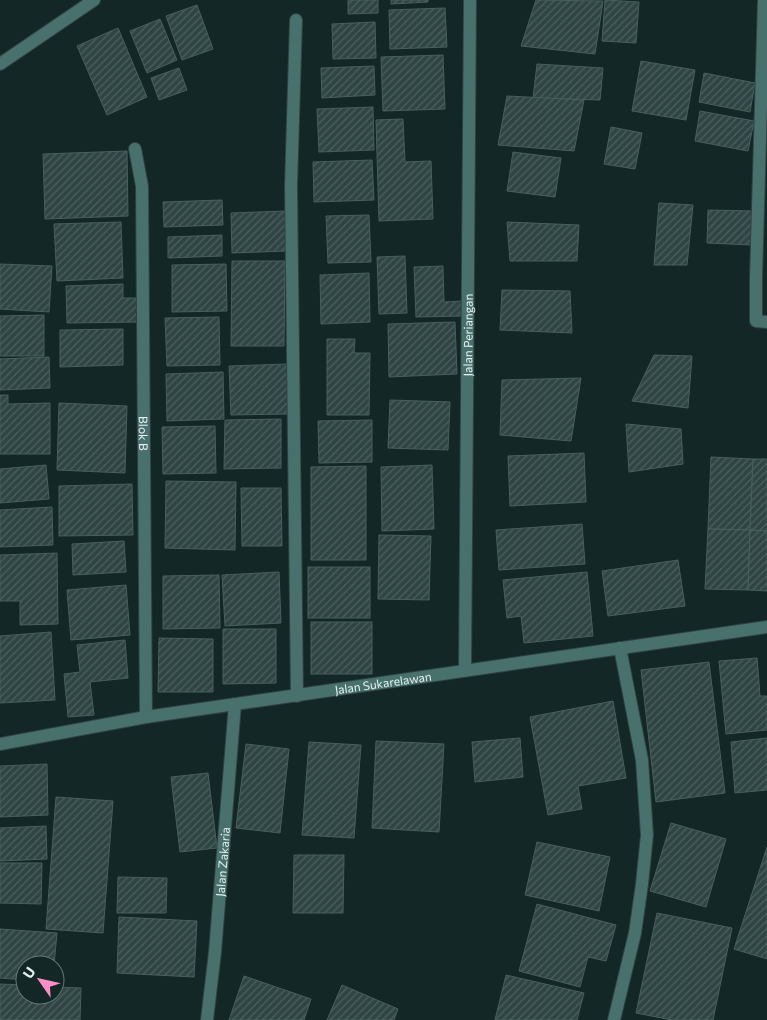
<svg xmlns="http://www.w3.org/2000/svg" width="767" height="1020" font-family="Commissioner,sans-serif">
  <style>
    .building { fill: url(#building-hatch); stroke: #495f5e }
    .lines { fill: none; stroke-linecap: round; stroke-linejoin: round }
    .street-casing { stroke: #304342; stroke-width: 14 }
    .street { stroke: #48716e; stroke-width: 12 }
    .labels { text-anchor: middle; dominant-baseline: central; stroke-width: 5; stroke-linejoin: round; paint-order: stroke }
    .street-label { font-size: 12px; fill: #e5f2f1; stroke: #122726 }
  </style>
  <defs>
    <pattern id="building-hatch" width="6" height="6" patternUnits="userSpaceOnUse" patternTransform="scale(1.25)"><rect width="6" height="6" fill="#2f4544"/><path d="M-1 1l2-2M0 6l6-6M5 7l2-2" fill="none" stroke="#4d605f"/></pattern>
  </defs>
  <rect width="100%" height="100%" fill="#122726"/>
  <g class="building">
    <polygon points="348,0 378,0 378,13 348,14"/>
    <polygon points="391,0 428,0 428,2 391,4"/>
    <polygon points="536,0 603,1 595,54 521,46"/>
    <polygon points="605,0 639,2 636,43 602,41"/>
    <polygon points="197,5 213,49 182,60 166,16"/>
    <polygon points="445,8 447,47 390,49 389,10"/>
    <polygon points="160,19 177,60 147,73 130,31"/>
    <polygon points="375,22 376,58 333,59 332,24"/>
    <polygon points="118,28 147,97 107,115 77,46"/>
    <polygon points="443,55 445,109 383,111 381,57"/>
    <polygon points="641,61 695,70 686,120 632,111"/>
    <polygon points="537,64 603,68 600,100 533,98"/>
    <polygon points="374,66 375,95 322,98 321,68"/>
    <polygon points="179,68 187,90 159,100 151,78"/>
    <polygon points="704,73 755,83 750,112 699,102"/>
    <polygon points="507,96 584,100 574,151 498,145"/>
    <polygon points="373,107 374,150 319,152 317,109"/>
    <polygon points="700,111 754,121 748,151 695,141"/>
    <polygon points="403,119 405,162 431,161 433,219 379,221 376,120"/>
    <polygon points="611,127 642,133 635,169 604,164"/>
    <polygon points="127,151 128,216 45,219 43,154"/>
    <polygon points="513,152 561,158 555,197 507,191"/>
    <polygon points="372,160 374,200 314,202 313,162"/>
    <polygon points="222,200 223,225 164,227 163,202"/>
    <polygon points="659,203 693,205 687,265 654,265"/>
    <polygon points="708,210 752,211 751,245 707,243"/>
    <polygon points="285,211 287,251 232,253 231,213"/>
    <polygon points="369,215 371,262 328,263 326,216"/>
    <polygon points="121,222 123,278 57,281 54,224"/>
    <polygon points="507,222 579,225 577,261 510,261"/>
    <polygon points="222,235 222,256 168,258 168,237"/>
    <polygon points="405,256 407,313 379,314 377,257"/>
    <polygon points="232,261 285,261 284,346 231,346"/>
    <polygon points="0,264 52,266 49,312 0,309"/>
    <polygon points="226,264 227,311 172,312 172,265"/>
    <polygon points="443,266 444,302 463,301 463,316 416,317 414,267"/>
    <polygon points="369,273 370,322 321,324 320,275"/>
    <polygon points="123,284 123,298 140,298 139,322 67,323 66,286"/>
    <polygon points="502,290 570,291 572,333 500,330"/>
    <polygon points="44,315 44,356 0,356 0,316"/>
    <polygon points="219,317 220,365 167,366 165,318"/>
    <polygon points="455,322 457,374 389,377 388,324"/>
    <polygon points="123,329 123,365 60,367 60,330"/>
    <polygon points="327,339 355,339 354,353 370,353 369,415 327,415"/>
    <polygon points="654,355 692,356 688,408 632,401"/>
    <polygon points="49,357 50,388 0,390 0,359"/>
    <polygon points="287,364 288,414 231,415 229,366"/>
    <polygon points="223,372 224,419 167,421 166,374"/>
    <polygon points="581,378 571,441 500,435 502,380"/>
    <polygon points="0,395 8,395 8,404 50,403 50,454 0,454"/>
    <polygon points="390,400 450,402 448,450 388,448"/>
    <polygon points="59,403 127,406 125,473 57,470"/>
    <polygon points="281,419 281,468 224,469 225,420"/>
    <polygon points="372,420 372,462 319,463 318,421"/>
    <polygon points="626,424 681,429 683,464 629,472"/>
    <polygon points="215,426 216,473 163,474 162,427"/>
    <polygon points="584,453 586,502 510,506 508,456"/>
    <polygon points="711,457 753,459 750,530 708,529"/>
    <polygon points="753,459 767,459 767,531 750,530"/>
    <polygon points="46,465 49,499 0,503 0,469"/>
    <polygon points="432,465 434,529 382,531 381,467"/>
    <polygon points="366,466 366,560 311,560 311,467"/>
    <polygon points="166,481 236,482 235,550 165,548"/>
    <polygon points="132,484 133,535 59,536 59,486"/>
    <polygon points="241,488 281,488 282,546 242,546"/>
    <polygon points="52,507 53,545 0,547 0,510"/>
    <polygon points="582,524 585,564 499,570 496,530"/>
    <polygon points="708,529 750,530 748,590 705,589"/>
    <polygon points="750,530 767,531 767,591 748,590"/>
    <polygon points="379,535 431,536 429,600 378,599"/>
    <polygon points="124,541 126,572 73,575 72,544"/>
    <polygon points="57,553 58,624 20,625 20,601 0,601 0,555"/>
    <polygon points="678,560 685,606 608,616 602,571"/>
    <rect x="308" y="567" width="62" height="51"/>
    <polygon points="279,572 281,623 225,626 222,575"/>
    <polygon points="587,572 593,636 524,643 521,616 507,618 503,580"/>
    <polygon points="219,575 220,628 163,629 163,576"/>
    <polygon points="126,585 130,635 71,640 67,590"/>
    <rect x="311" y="622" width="61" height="52"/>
    <polygon points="223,629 276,629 276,683 223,684"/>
    <polygon points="51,632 55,700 0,703 0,636"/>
    <polygon points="159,638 213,639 213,692 158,692"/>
    <polygon points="125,640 128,678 90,682 94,715 68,717 64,674 80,672 77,645"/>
    <polygon points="757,658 760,696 767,696 767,730 726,734 719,661"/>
    <polygon points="709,662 725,793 656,802 641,670"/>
    <polygon points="613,701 626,778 578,786 582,809 548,815 530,717"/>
    <polygon points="520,738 523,777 475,782 472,742"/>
    <polygon points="767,738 767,790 735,793 731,742"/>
    <polygon points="376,741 444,744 439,832 372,828"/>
    <polygon points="309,742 361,745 354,838 302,835"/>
    <polygon points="246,744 289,749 280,833 236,828"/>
    <polygon points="47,764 48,815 0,817 0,766"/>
    <polygon points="208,773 217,848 180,852 171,777"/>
    <polygon points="56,797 113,801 103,933 46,929"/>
    <polygon points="671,823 726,839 706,907 650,891"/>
    <polygon points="46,826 47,859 0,861 0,828"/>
    <polygon points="537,842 610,857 599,911 525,895"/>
    <polygon points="767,847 767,959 734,949"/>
    <polygon points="294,855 344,855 343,913 293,913"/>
    <polygon points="0,863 42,863 41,904 0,903"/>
    <polygon points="118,877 167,878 166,913 117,913"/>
    <polygon points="537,904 616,925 606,961 588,957 580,987 519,971"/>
    <polygon points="657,913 732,928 713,1020 672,1020 636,1013"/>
    <polygon points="119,917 197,921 194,977 117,973"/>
    <polygon points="0,929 57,933 54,965 25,965 25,980 0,978"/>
    <polygon points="506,975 584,993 577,1020 495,1020"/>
    <polygon points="244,976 311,999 304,1020 229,1020"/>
    <polygon points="0,984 25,985 25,995 55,995 55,987 81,988 80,1020 0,1020"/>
    <polygon points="342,985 398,1009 394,1020 327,1020"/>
  </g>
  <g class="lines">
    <defs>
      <g id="street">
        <polyline points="764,0 756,278 756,321 767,322"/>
        <polyline points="296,20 291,186 297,696"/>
        <polyline points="0,64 94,0"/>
        <path id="s1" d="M135 149 142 186 146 717"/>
        <path id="s2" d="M465 670 470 0"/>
        <path id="s3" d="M0 744 146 717 767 627"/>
        <path id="s4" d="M207 1020 215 952 235 704"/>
        <polyline points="614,1020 635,933 642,884 647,835 642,760 620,648"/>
      </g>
    </defs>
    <use href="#street" class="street-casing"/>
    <use href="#street" class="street"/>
  </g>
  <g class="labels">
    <g class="street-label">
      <text stroke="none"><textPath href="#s2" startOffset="335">Jalan Periangan</textPath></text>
      <text stroke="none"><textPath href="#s1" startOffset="285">Blok B</textPath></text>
      <text stroke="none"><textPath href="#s3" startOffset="388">Jalan Sukarelawan</textPath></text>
      <text stroke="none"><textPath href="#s4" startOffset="159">Jalan Zakaria</textPath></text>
    </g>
  </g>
  <g transform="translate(40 980) rotate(304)"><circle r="24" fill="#122726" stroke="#667877"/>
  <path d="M0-4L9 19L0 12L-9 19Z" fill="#fb8fc5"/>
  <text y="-8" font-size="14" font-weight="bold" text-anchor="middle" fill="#e5f2f1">U</text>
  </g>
</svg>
